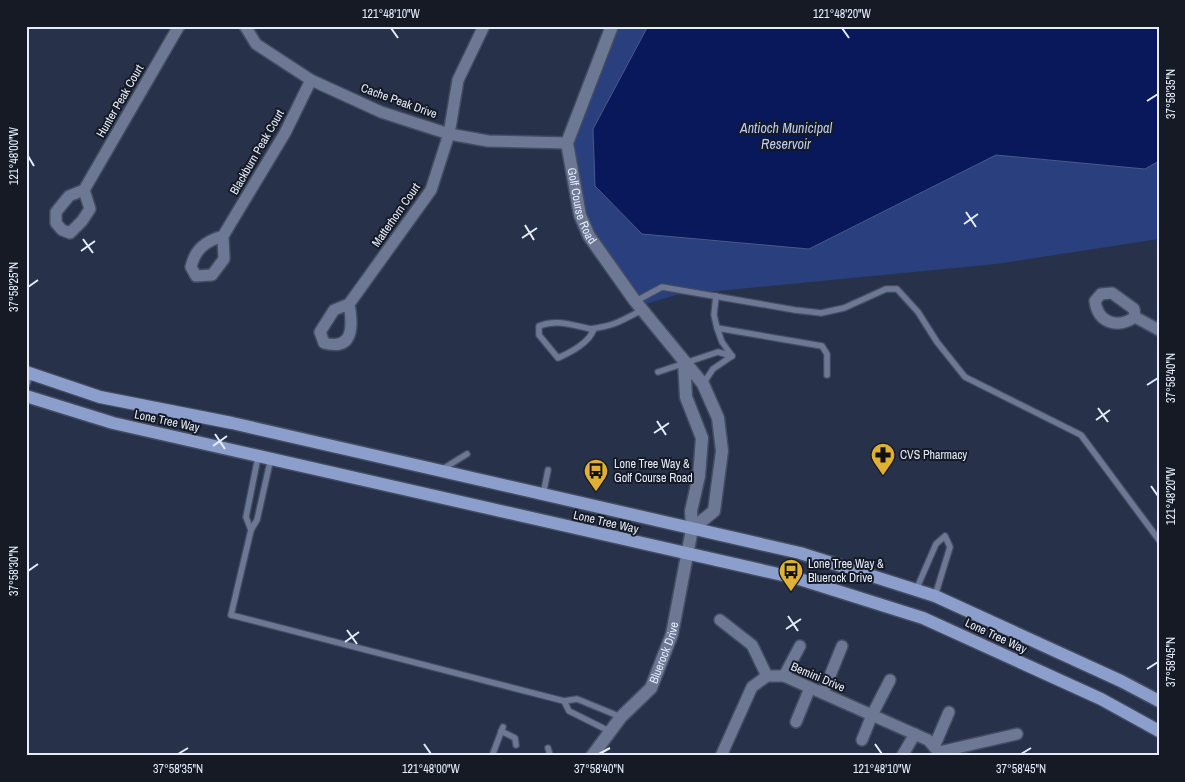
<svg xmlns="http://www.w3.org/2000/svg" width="1185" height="782" font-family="'Archivo Narrow',sans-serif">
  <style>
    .green { fill: #293f7e }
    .water { fill: #09185a; stroke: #4b588b }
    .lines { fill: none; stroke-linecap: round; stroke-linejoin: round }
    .service-casing { stroke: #434c60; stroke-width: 8 }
    .minor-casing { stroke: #434c60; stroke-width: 14 }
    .tertiary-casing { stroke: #434c60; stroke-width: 15 }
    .primary-casing { stroke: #434c60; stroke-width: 15 }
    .service { stroke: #6c7894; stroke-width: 5.5 }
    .minor { stroke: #6c7894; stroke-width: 11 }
    .tertiary { stroke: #6c7894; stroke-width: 12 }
    .primary { stroke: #8c9fcc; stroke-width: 12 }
    .ticks { fill: none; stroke: #e5ecfc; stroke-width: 2 }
    .labels { text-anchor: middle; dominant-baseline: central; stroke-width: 4; stroke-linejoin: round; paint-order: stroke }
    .street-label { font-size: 12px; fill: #e5ecfc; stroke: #151a25 }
    .poi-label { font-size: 12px; fill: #e5ecfc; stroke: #151a25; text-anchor: start }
    .water-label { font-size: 14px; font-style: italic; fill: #bbcdf5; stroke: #151a25 }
    .neatline { fill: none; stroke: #e5ecfc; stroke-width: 2 }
    .ticks-label { font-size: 12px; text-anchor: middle; fill: #e5ecfc }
  </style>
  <rect width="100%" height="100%" fill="#273149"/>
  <polygon class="green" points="612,26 1159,26 1159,239 996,264 676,295 639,306 589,236 567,143"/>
  <polygon class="water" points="648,26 1159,26 1159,161 1145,169 996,155 809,249 642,234 595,186 593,129"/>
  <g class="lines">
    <defs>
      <g id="service">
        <polyline points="716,296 714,315 717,328"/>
        <polyline points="636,301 662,287 795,310 821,313 844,308 886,289 897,289 918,312 937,342 965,377 1081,435 1159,540"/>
        <path d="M594 329C589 343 571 352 558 358L539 335V326C557 319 573 325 590 329 614 326 621 321 642 310"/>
        <polyline points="732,356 722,342 717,328 822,346 827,354 827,375"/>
        <polyline points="658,372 718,352 732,356"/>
        <polyline points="703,384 713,369 732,356"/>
        <polyline points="26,386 31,374"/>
        <polyline points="271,458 257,520 251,530 231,615 564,701 577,699 621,717"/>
        <polyline points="441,470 467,454"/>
        <polyline points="543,495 548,470"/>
        <polyline points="251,530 246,517 258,457"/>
        <polyline points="916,590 936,544 945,536 950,547 935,596"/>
        <polyline points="564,701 569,711 609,731"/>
        <polyline points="501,731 515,738 516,745"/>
        <polyline points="548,748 550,755"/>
        <polyline points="492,756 503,727"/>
      </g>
      <g id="minor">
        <polyline points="245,26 256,44 311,80 381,112 449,134 488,141 567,143"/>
        <polyline points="84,190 90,209 82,221 70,233 62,230 56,223 56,212 69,196 84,190 179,26"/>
        <path d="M223 236C206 241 195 249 191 267L196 276 212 275 224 259 223 236 285 133 311 80"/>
        <path d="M1112 293 1134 309 1135 317C1117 329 1098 323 1095 301L1101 294Z"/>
        <path d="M349 304C353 326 354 351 324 343L320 332 334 310 349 304 431 190 449 134 458 80 484 26"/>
        <polyline points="1135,317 1159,330"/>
        <polyline points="720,620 752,645 767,676"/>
        <polyline points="784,676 800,646"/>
        <polyline points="823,693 842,646"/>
        <polyline points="796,722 810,688"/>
        <polyline points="862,740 872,715 890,680"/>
        <polyline points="934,747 949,712"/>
        <polyline points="721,756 752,687 767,676 784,676 928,740 939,752 1017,734"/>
        <polyline points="902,756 915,734"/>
      </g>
      <g id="tertiary">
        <path id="s1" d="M612 26 567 143 580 215 589 236 635 301 703 384 718 418 722 451 714 511 692 529"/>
        <path id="s2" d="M592 756 621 717 651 688 672 634 692 529 691 511 699 476 702 438 686 397 684 361"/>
      </g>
      <g id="primary">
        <polyline points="26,372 100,397 232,423 800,553 935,596 1121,681 1159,701"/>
        <polyline points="26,396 113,423 796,578 923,618 1101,699 1159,731"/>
      </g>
    </defs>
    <use href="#service" class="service-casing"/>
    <use href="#minor" class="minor-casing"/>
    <use href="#tertiary" class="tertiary-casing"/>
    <use href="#primary" class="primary-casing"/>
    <use href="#service" class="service"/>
    <use href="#minor" class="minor"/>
    <use href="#tertiary" class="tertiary"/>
    <use href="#primary" class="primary"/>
  </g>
  <path class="ticks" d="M391 28 398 38M842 28 849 38M1147 101 1158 94M28 156 34 166M966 212 976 227M964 224 978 214M525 225 534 240M522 238 537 228M83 239 93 253M81 251 95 241M28 287 38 280M1147 385 1158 378M1098 408 1108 422M1096 420 1110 410M657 421 666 435M654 433 669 423M215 434 225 449M213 446 227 436M1151 486 1158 496M28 571 38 564M788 616 798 631M786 629 801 619M347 630 357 644M345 642 359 632M1147 669 1158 662M424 744 431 754M875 744 882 754M178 754 188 748M599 754 610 748M1021 754 1031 748"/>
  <defs>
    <symbol id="pharmacy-pin" viewBox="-11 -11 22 30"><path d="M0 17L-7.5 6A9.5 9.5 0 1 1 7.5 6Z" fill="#dfb034" stroke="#151a25"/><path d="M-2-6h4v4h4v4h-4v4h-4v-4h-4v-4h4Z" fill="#111"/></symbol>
    <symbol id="bus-pin" viewBox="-11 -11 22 30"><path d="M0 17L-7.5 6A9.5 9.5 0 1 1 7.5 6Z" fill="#dfb034" stroke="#151a25"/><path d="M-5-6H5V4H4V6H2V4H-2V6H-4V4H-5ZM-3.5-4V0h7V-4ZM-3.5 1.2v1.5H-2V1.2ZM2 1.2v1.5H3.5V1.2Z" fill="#111"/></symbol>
  </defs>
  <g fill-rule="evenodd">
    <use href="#pharmacy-pin" x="869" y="441" width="28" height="38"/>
    <use href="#bus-pin" x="582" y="457" width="28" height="38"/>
    <use href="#bus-pin" x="777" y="557" width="28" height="38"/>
  </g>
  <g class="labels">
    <g class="street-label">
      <text transform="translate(120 101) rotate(-60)">Hunter Peak Court</text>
      <text transform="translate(399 101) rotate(20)">Cache Peak Drive</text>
      <text transform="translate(257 152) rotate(-60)">Blackburn Peak Court</text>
      <text stroke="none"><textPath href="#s1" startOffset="190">Golf Course Road</textPath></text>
      <text transform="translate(396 215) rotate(-55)">Matterhorn Court</text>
      <text transform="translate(167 421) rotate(12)">Lone Tree Way</text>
      <text transform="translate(606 522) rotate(13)">Lone Tree Way</text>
      <text transform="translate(996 636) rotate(25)">Lone Tree Way</text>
      <text stroke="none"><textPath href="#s2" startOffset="128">Bluerock Drive</textPath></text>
      <text transform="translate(818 677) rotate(23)">Bemini Drive</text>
    </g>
    <g class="poi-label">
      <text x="900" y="455">CVS Pharmacy</text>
      <text x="614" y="464">Lone Tree Way &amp;<tspan x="614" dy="14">Golf Course Road</tspan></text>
      <text x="808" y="564">Lone Tree Way &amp;<tspan x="808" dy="14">Bluerock Drive</tspan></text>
    </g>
    <g class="water-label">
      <text x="786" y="128">Antioch Municipal<tspan x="786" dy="16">Reservoir</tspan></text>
    </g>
  </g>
  <rect width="1185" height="782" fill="none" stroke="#151a25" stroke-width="55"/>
  <rect x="28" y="28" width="1130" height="726" class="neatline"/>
  <g class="ticks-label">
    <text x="391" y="18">121°48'10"W</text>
    <text x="842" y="18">121°48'20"W</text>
    <text transform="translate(1171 94) rotate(-90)" y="4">37°58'35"N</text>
    <text transform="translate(14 156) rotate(-90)" y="4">121°48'00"W</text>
    <text transform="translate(14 287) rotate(-90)" y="4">37°58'25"N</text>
    <text transform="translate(1171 378) rotate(-90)" y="4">37°58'40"N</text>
    <text transform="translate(1171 496) rotate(-90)" y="4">121°48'20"W</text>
    <text transform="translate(14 571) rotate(-90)" y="4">37°58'30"N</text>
    <text transform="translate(1171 662) rotate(-90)" y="4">37°58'45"N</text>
    <text x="178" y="773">37°58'35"N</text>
    <text x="431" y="773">121°48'00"W</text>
    <text x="599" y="773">37°58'40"N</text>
    <text x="882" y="773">121°48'10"W</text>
    <text x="1021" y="773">37°58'45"N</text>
  </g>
</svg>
